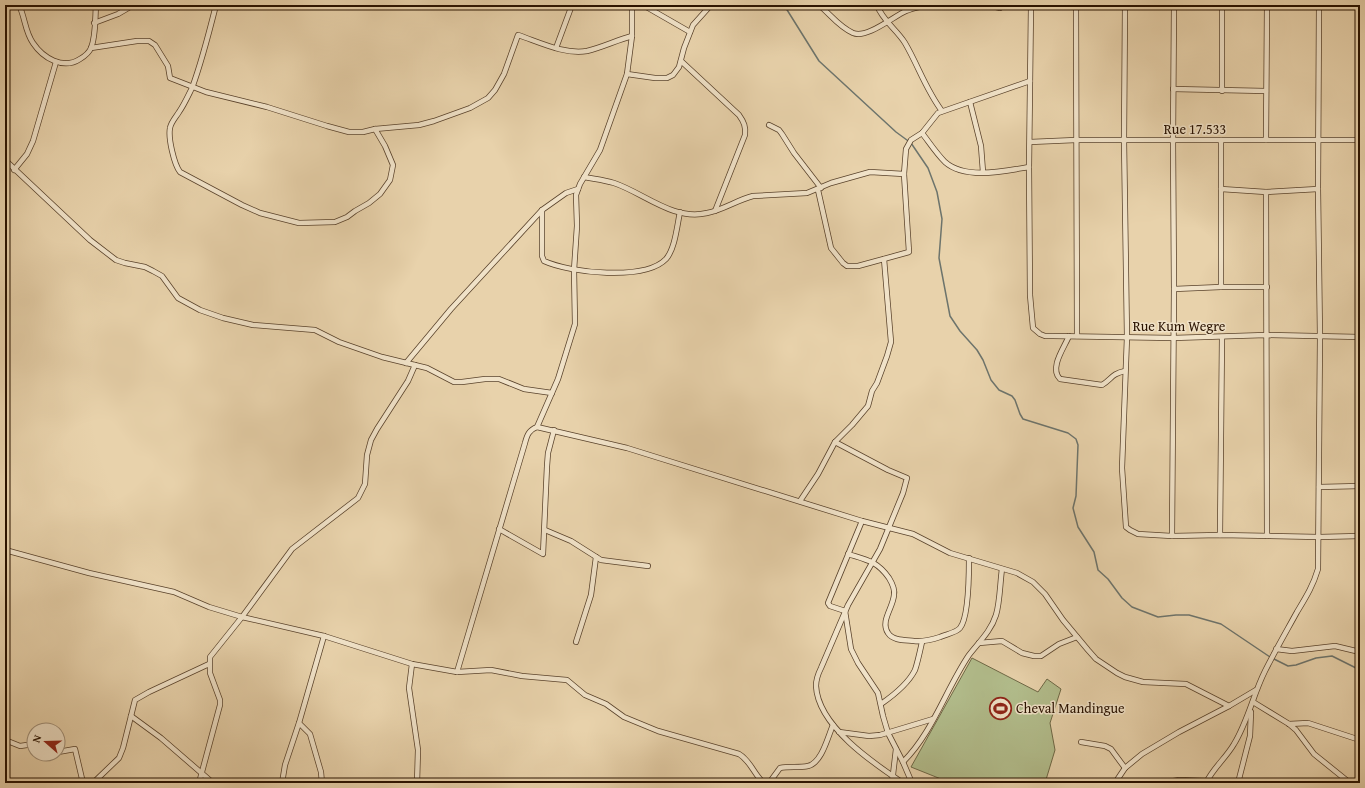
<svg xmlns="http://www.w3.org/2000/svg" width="1365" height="788" font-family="'Gentium Book Plus',serif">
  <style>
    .green { fill: #b2bd8c; stroke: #6e6846 }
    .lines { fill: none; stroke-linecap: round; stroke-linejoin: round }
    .stream { stroke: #6d746c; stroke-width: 1.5 }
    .minor-casing { stroke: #59422b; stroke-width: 6 }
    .minor { stroke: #f0e2c8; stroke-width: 4.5 }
    .labels { text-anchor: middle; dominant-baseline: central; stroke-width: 3; stroke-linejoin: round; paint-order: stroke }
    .street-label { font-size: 14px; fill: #291200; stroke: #f0e2c8 }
    .poi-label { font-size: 14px; fill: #291200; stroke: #f0e2c8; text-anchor: start }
  </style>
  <rect width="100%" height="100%" fill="#e8d2ab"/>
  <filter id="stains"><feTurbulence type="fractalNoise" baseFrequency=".005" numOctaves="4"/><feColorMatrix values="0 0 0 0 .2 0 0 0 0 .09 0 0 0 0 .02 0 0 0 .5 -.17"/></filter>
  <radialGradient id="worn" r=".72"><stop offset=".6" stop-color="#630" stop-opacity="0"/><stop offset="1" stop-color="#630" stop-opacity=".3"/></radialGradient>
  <polygon class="green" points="972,658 1038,692 1047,679 1061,689 1050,723 1055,750 1045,783 951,783 911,767"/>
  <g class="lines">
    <g class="stream">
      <polyline points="784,5 819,61 896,132 911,143 928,168 937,192 942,219 939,258 950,316 960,331 977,350 983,360 991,380 999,390 1012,396 1015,400 1020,414 1023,419 1068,433 1076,439 1078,445 1076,496 1073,508 1078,527 1094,552 1098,570 1108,579 1122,598 1132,607 1158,617 1176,615 1189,615 1221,624 1270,657"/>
      <polyline points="1274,659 1288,666 1296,665 1316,658 1332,656 1360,670"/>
    </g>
    <defs>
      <g id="minor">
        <path d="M19 5C25 17 25 32 33 43 43 58 63 70 80 59 85 56 89 53 91 48 96 36 95 18 96 5"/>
        <path d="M216 5C209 33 202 61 192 88 188 96 184 105 179 112 176 117 171 122 170 128 168 138 174 164 180 172L242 205 260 213 299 223 335 222 347 217 355 211 369 203 380 194 390 180 393 165 385 146 375 129"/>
        <polyline points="643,5 690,32"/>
        <path d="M819 5C830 14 839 27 853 33 867 39 894 16 906 11 913 8 920 7 927 5"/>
        <path d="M877 5C882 20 897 30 905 43 918 65 926 90 942 111"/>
        <polyline points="988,5 1000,8"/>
        <polyline points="1031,5 1029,167 1030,295 1033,328 1040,334 1045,336 1053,336 1173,338 1266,335 1360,337"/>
        <polyline points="1076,5 1077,336"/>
        <polyline points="1125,5 1124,140 1127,337 1122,468 1126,527 1130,530 1138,534 1172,536 1220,535 1319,537 1360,536"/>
        <polyline points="1222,5 1222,91"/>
        <polyline points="94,23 118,14 130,7 156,5"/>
        <path d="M91 48 137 41H149L155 45 168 66 170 78 206 92 267 107 327 126 349 132H363L375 129 419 125 434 121 470 108 488 98 495 90 504 74 518 35C539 42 565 55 587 51 603 47 617 40 632 36"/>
        <polyline points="556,48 572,5"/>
        <path d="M681 61 739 115C744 122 746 127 745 135L715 211"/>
        <polyline points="627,74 655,78 667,78 673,75 679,67 684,48 693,25 711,5"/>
        <polyline points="1173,89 1266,91"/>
        <polyline points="970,102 981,146 983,172"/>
        <polyline points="769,125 779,130 782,134 794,153 821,188"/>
        <path d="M922 133C929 142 936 153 945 162 965 180 1005 171 1029 167"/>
        <polyline points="1266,140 1267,5"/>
        <polyline points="1030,142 1076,140 1360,140"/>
        <polyline points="5,160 90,240 116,260 125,263 145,267 153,271 162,276 178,298 200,310 223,318 253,325 315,330 339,342 382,357 427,368 454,382 462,382 485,379 499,379 524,389 552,393"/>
        <polyline points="14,170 27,154 33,141 56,62"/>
        <path d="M584 177C594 179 604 180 614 183 644 193 673 221 707 213 723 210 737 200 753 196L807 193 831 183 870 172 904 174 906 149 911 140 922 133 938 113 1030 81"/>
        <polyline points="1221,189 1266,192 1318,189"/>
        <polyline points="818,190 831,248 843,263 847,266 858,266 909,252 904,174"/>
        <polyline points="1266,192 1267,536"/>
        <path d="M542 210V256L544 261C570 273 645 281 666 259 675 249 677 226 680 212"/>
        <polyline points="1221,287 1221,140"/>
        <polyline points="1174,289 1221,287 1267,287"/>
        <path d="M1069 336C1064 348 1049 368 1060 379L1102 385C1112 379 1111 374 1125 371"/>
        <polyline points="406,363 451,309 542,210 566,193 578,189"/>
        <polyline points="537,427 558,379 575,324 574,270 577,226 576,195 580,184 600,150 627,74 632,36 632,5"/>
        <path d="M835 442 888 470 907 478 903 493 880 549 848 605 821 668C818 674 816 680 816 686 818 726 873 763 903 783"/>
        <polyline points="1319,487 1360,486"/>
        <polyline points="800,501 818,474 835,442 852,425 868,406 872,391 877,383 887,356 891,342 884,259"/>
        <polyline points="862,521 828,603 830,606 845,611 851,649 858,663 878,693 883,716 888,733 903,762 912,783"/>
        <polyline points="499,529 543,554 547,466 548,453 554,430"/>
        <polyline points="545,530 571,541 601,560 648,566"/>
        <polyline points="1220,535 1222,337"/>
        <polyline points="1172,536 1174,289 1173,140 1174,5"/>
        <path d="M5 550 89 573 174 592 209 607 242 617 324 636 412 664 457 672 525 443C527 435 529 430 537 427L627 448 862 521 913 534 950 553 1017 573 1033 582 1045 594 1063 620 1088 650 1096 659 1117 673 1125 677 1143 682 1186 684 1229 706"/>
        <path d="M848 554C867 560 877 561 889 578 892 583 895 590 894 595 893 608 880 621 888 633 893 641 906 640 914 641 924 642 931 640 940 637 946 634 956 633 960 628 969 617 969 574 969 558"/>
        <polyline points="576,642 591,595 596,557"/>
        <polyline points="979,643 1002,641 1022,653 1034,656 1041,656 1059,644 1077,637"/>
        <polyline points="1276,649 1292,651 1335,646 1360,652"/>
        <polyline points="412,664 409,688 418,750 417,783"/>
        <path d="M457 672 491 670 522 676 567 680 585 695 606 704 624 717 658 731 739 754C751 761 754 775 764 783"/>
        <polyline points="1253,702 1289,724 1296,730 1314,754 1350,783"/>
        <path d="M881 704C894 695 908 684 915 670 918 661 920 651 922 642"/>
        <polyline points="131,716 161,738 213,783"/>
        <polyline points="1289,724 1308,723 1360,740"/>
        <polyline points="839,732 869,736 880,735 933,719"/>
        <polyline points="5,740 20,746 34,744"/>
        <polyline points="1081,742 1105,746 1111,749 1125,768"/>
        <polyline points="58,752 75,749 83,783"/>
        <path d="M903 762C933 732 946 689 969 655 979 642 991 631 996 615 1000 602 1000 583 1002 569"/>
        <polyline points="93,783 119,758 123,748 135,700 149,692 209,664"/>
        <polyline points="199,783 220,705 220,700 210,673 210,657 242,617 292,549 358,498 365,484 367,455 371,440 377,429 408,381 415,365"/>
        <polyline points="282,783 285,765 299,723"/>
        <polyline points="322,783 321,772 310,734 299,723 324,636"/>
        <path d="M769 783 780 768C789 766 799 768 808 766 822 763 828 736 833 725"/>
        <polyline points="892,783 896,749"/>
        <polyline points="1115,783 1125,768 1142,754 1179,732 1229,706 1256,690"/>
        <polyline points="1162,783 1179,780 1207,781"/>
        <path d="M1206 783C1213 768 1226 758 1234 744 1248 721 1253 695 1265 671 1275 651 1286 632 1297 612 1306 597 1313 586 1318 569L1320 337 1318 189 1319 5"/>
        <polyline points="1238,783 1250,736 1251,712"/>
      </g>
    </defs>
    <use href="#minor" class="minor-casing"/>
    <use href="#minor" class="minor"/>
  </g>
  <defs>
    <symbol id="stadium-ring" viewBox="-11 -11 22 22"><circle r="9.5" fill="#f0e2c8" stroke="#8f2418" stroke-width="1.5"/><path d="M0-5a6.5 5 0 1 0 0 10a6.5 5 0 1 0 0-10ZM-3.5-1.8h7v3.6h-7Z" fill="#8f2418"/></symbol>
  </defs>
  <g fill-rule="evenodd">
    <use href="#stadium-ring" x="988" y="696" width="25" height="25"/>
  </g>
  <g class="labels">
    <g class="street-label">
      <text x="1195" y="129">Rue 17.533</text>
      <text x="1179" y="326">Rue Kum Wegre</text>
    </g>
    <g class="poi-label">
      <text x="1016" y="708">Cheval Mandingue</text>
    </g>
  </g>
  <rect width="1365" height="788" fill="none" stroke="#e8d2ab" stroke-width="20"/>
  <rect x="6" y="6" width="1353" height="776" fill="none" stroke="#291200" stroke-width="2"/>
  <rect x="10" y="10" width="1345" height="768" fill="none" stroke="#291200"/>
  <g transform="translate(46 742) rotate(290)"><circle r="19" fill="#f0e2c8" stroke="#a08f78"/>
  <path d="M0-3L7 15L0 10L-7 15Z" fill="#8f2418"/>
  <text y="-6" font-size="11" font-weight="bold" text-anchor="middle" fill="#291200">N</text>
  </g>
  <rect width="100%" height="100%" filter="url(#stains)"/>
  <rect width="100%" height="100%" fill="url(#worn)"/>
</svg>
